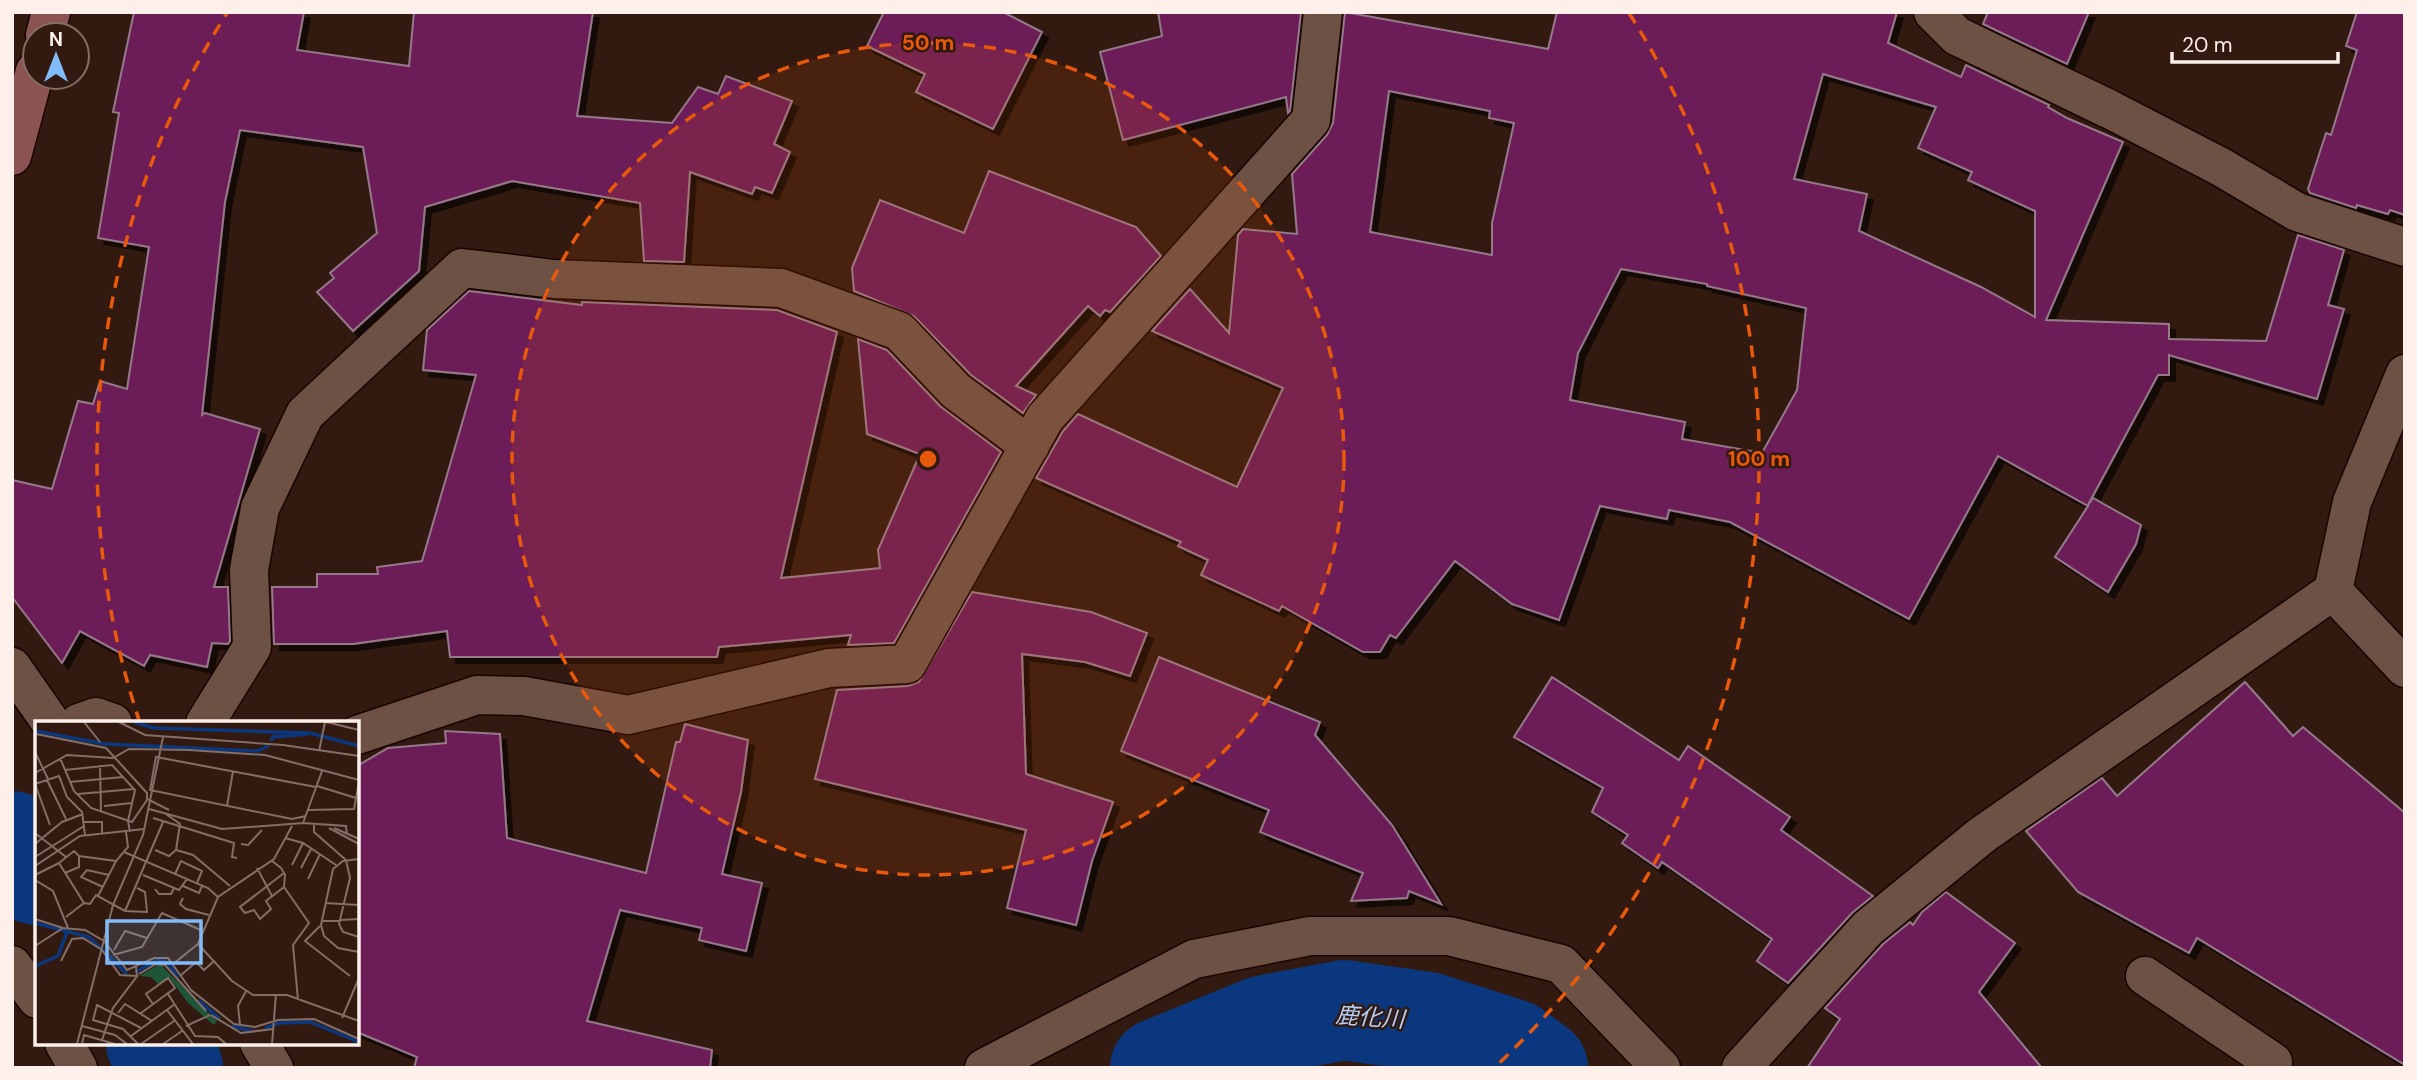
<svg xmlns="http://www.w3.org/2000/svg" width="2417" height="1080" font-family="'DM Sans','Noto Sans JP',sans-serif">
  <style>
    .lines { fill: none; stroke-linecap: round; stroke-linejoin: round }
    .river { stroke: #0a377d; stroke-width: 100 }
    .building { fill: #6c1e57; stroke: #95798b; stroke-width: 2; fill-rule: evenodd; filter: url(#shadow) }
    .minor-casing { stroke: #190500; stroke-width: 41 }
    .secondary-casing { stroke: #190500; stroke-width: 41 }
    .minor { stroke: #6d5145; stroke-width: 38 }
    .secondary { stroke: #8b5452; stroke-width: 38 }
    .ring { fill: none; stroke: #e8590c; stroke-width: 3.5; stroke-dasharray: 12 9 }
    .labels { text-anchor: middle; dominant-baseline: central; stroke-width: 5; stroke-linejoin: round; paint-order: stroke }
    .water-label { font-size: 23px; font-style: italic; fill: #b6cff8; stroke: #331a10 }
    .inset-river { fill: none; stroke: #0a377d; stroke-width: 3.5 }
    .inset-road { fill: none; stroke: #846f67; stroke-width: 2 }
    .view { fill: #81bcfa; fill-opacity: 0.15; stroke: #81bcfa; stroke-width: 3.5 }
    .inset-edge { fill: none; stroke: #fdefea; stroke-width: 3.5 }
    .centre { fill: #e8590c; stroke: #331a10; stroke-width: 3.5 }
    .ring-label { font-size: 21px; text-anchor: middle; font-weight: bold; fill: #e8590c; stroke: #331a10; stroke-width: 5; stroke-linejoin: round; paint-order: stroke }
  </style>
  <defs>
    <filter id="shadow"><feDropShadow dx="6" dy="6" stdDeviation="0" flood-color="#0009"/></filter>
  </defs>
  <rect width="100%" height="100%" fill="#331a10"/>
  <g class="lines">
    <g class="river">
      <polyline points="12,841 37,875"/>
      <polyline points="156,1043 173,1068"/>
      <polyline points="1160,1068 1265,1025 1344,1010 1428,1022 1512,1049 1538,1068"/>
    </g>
  </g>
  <g class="building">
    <polygon points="134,12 304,12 297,50 409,66 414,12 593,12 577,116 672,123 698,87 718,94 726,76 792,101 774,144 790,152 772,193 755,187 752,194 690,172 684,262 644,261 640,203 512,181 425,207 419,271 353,331 317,292 334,278 330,273 377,233 363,147 240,130 225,202 202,415 205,413 260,429 214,587 228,587 230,641 228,644 212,643 207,667 150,655 144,666 80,631 62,663 12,597 12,480 52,489 78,401 93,404 100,381 127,389 149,247 98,238 119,113 113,112"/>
    <polygon points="884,12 1003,12 1042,32 993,129 916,92 925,74 867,46"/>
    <polygon points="1158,12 1301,12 1290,111 1288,113 1286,97 1123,140 1100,52 1162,36"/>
    <path d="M1345 12 1548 49 1557 12H1897L1888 43 1961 77 1966 65 2049 105 2048 107 2067 118 2123 142 2046 320 2169 324V339L2266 341 2298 235 2344 250 2328 305 2344 309 2317 399 2169 355V375H2158L2088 505 2093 498 2141 525 2136 544 2108 592 2055 557 2088 506 1998 456 1909 619 1730 522 1669 510 1667 519 1600 506 1559 620 1512 604 1455 561 1396 638 1390 635 1380 652H1363L1282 606 1279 611 1201 575 1208 560 1178 546 1181 542 1036 478 1063 431 1078 414 1237 487 1283 388 1152 331 1190 289 1229 333 1238 235 1243 229 1297 234 1292 174 1327 135 1333 123ZM1823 74 1936 107 1918 148 1972 172 1968 180 2035 211V317L1981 287 1859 231 1867 194 1794 179ZM1389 91 1490 111 1489 118 1514 123 1492 223V255L1370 232ZM1621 269 1707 284V286L1806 308 1797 390 1762 453 1682 439 1685 422 1570 400 1578 353Z"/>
    <polygon points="1988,12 2089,12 2067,64 1983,24"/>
    <polygon points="2357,12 2405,12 2405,215 2390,210 2388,214 2357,205 2356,208 2310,193 2308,189 2326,133 2331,135 2357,50 2346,46"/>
    <polygon points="989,171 1136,227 1161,256 1110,312 1105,310 1100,316 1088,306 1016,386 1036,395 1023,413 971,375 914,316 854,291 852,268 880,200 964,233"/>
    <polygon points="469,291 582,305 582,302 777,310 837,332 781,578 880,568 878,550 920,454 867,434 858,339 887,350 940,406 1001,452 894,643 848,645 851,635 719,647 717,657 450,657 447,631 353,644 274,644 272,587 317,587 317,574 378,574 377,567 422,561 476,375 423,370 427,330"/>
    <polygon points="972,592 1091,612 1147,633 1130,676 1085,662 1022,654 1026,774 1113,802 1092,861 1076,925 1007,908 1026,830 815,779 837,690 908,686 919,682"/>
    <polygon points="1159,657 1320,722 1315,735 1392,825 1441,904 1409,891 1407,898 1351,901 1363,873 1260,832 1269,810 1121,751"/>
    <polygon points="1552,677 1679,760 1688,746 1790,817 1781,830 1873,896 1852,913 1788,983 1757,961 1772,939 1662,862 1658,868 1622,843 1628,835 1592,812 1603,788 1514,737"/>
    <polygon points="2245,682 2293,736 2303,727 2405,813 2405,1065 2197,938 2189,953 2078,892 2026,831 2102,778 2117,796"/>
    <polygon points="685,724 748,740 741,792 722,874 762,883 746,951 699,940 702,928 620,910 587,1021 712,1050 710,1068 414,1068 417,1057 357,1032 357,766 388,748 446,743 445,731 500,734 507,838 646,873 676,742 680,742"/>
    <polygon points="1946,892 2015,943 1979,992 2042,1068 1807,1068 1840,1019 1825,1008 1883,944 1910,922 1913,925 1922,912"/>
  </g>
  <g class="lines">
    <defs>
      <g id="minor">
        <polyline points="1933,12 1957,36 2109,109 2221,167 2297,212 2405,247"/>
        <polyline points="2333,591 2405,668"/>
        <polyline points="12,667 51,723"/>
        <polyline points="79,723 96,717 113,723"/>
        <polyline points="205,723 252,647 249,570 260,508 305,414 462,268 554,279 781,288 899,331 956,391 1030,446"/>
        <polyline points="357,735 477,695 524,696 628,715 829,668 907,664 1045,418 1311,120 1323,12"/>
        <polyline points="12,965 37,999"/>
        <polyline points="2145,976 2273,1062"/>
        <polyline points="64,1043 78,1068"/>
        <polyline points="259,1043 274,1068"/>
        <polyline points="984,1068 1194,959 1310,936 1449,936 1561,964 1661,1068"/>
        <polyline points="1741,1068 1868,928 1982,835 2333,591 2352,502 2405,374"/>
      </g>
      <g id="secondary">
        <polyline points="45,35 51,12"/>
        <polyline points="12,156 35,71"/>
      </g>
    </defs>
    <use href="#minor" class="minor-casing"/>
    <use href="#secondary" class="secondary-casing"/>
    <use href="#minor" class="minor"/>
    <use href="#secondary" class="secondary"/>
  </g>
  <circle cx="928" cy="459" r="416" fill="#e8590c" fill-opacity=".12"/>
  <g class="ring">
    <circle cx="928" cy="459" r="416"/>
    <path d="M140 723A831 831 0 0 1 227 13M1629 13A831 831 0 0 1 1495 1067"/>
  </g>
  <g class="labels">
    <g class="water-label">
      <text transform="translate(1370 1017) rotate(4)">鹿化川</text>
    </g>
  </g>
  <g transform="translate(35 721)">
    <rect width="324" height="324" fill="#331a10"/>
    <path d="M125 243 182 300 179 304 153 282 134 256 123 263 116 256 104 255Z" fill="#1e5438"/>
    <path class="inset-river" d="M99 1 119 7 275 12 324 25M0 10 70 23 222 30 234 25M236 20 238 16 273 13M0 202 54 216 92 253M0 245 23 235 32 211M100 251 124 239 134 243 143 257M163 279 185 298M196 305 218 310M230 307 244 302 275 301 324 321"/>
    <path class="inset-road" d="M49 1 65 21M84 1 110 14 248 24 324 35M291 1 324 9M1 13 71 27 112 72V78L134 89M284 30 290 1M0 31 13 58M25 37 39 70 56 87 97 101 112 79M65 44 66 91M30 49 77 44 100 69 93 100 95 111M0 52 32 34 78 37 94 28 154 29 230 34 324 59M12 59 31 98M35 61 88 56M0 63 24 55 32 76 47 91 50 114M0 63 15 104M282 65 321 77M43 73 99 68M69 85 97 82M192 85 198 50M114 88 187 108 268 102 311 105 312 114M273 89 319 88 324 61M131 93 145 103 141 129 158 134 195 165M271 95 257 98 115 69 121 36 281 66M118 97 199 122 197 136 202 137M49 101H67V112M268 102 287 50M279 103V111L311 139 315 157 304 203 308 211 324 216M294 107 324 123M299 107 324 118M0 112 31 136M250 117 268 122 301 144M0 123 27 101 48 93M206 123 213 124 227 109M120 129 134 135 141 129M89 131 173 167 183 176M0 136 49 105M324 138 308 140 298 148 286 204 289 215 303 227 324 231M81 140 44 135 39 130 24 142 49 182 55 183 61 174 90 190 112 191 110 171 102 167M237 140 246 147 249 152 250 154 249 166 231 180 236 188 225 198 219 189 210 192 205 186 249 152M257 144 268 122M0 145 45 115 109 108M222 147 237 175M266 147 276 128M30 152 44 146V135M140 153 146 140 167 150 162 162M0 154 24 142M108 154 144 169 152 158M273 158 285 133M0 159 18 170 33 207M148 165 164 172 167 165M68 166 46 156 52 149 74 154M249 166 274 202 258 224 263 279M120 168 124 173H136L139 167M63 175 81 140 93 126 91 111M148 177 145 183 151 188 174 194M290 182 324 184M90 190 128 101M31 196 49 182M0 198 28 207M286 200 324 198M285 205 270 220 315 255M163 223 197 260 218 274H252L324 300M0 225 28 207 50 209 69 220 92 249 119 237H133L156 269 199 303 220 306 243 299 279 298 324 318M79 229 90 210 112 217M78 234 107 226 127 192 168 210M26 240 37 218 48 217 67 229 85 254 102 255 101 246M138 243 163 223 183 176 239 138 257 105M104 253 121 243 130 244 171 290M145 255 161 241 169 249 179 240M133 273 160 315 183 316 191 323M132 289 158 323M83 292 90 283 117 300M106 292 140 267 133 257 111 273 118 283M176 294 206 312 238 308M307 297 324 257M205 304 203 285 211 270M47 305 80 314 92 323M151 305 175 294M96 315 140 283M67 319 78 287 103 254M42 323 78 184 108 114 128 16M47 323 49 314 80 323M103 323 88 308 58 299 62 284 106 307M106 323 139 300M128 323 147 310M237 323 241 273"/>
    <path class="view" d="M72 200H166V242H72Z"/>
    <rect width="324" height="324" class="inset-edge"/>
  </g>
  <circle cx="928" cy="459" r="10" class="centre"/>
  <g class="ring-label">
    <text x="928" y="50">50 m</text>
    <text x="1759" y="466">100 m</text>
  </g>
  <rect width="2417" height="1080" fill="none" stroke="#fdefea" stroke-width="28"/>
  <g transform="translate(56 56)"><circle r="33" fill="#331a10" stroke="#846f67" stroke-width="2"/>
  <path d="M0-5L12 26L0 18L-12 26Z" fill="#81bcfa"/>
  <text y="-10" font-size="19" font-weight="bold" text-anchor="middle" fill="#fdefea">N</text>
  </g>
  <path d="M2172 52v10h166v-10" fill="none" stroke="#fdefea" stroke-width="3.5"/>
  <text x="2182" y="52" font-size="21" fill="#fdefea" stroke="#331a10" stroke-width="5" paint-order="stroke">20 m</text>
</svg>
